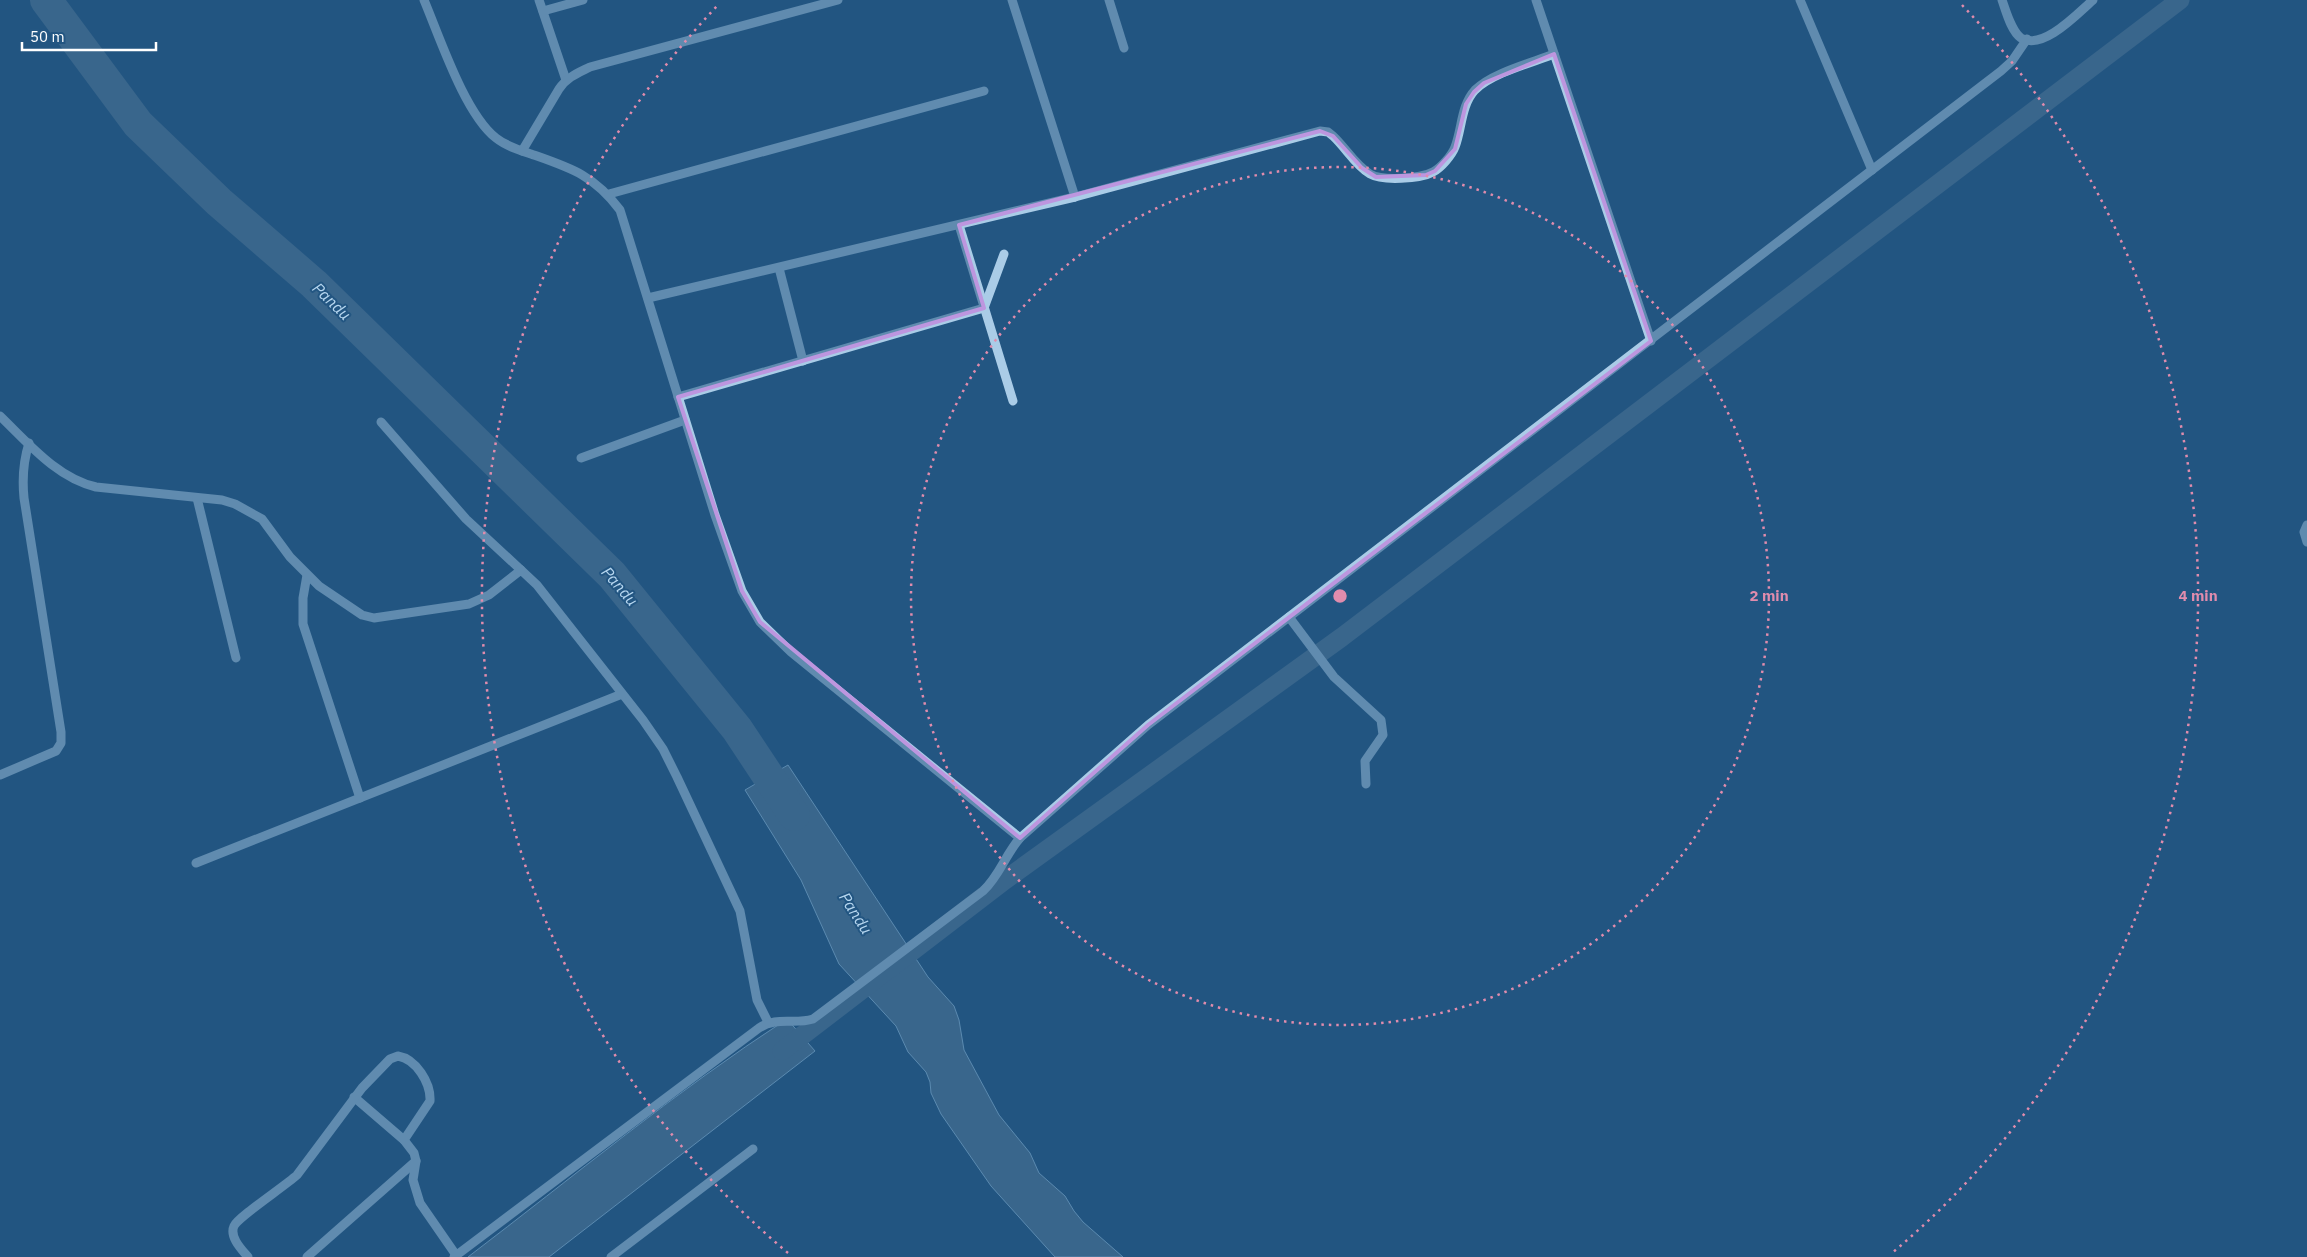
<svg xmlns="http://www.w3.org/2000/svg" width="2307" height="1257" font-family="'IBM Plex Sans',sans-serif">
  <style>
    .water { fill: #567a99; stroke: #9ec9e8 }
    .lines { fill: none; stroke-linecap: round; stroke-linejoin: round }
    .canal { stroke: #567a99; stroke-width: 19 }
    .river { stroke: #567a99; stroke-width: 32 }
    .minor { stroke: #aacce7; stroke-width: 9 }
    .marked { fill: none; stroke: #bd96df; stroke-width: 4; stroke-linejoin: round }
    .ring { fill: none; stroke: #e08cad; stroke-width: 2.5; stroke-dasharray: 2.5 5 }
    .labels { text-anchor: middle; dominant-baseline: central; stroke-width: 4; stroke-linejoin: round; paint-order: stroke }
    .water-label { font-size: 16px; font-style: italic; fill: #b6d6ef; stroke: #235682 }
    .centre { fill: #e08cad; stroke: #235682; stroke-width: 2.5 }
    .ring-label { font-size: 15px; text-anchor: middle; font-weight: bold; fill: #e08cad; stroke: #235682; stroke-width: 4; stroke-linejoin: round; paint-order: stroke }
  </style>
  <rect width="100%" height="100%" fill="#235682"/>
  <g class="water">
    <polygon points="788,765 928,977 954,1006 959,1020 964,1050 999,1115 1030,1153 1039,1173 1065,1196 1074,1211 1083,1222 1123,1257 1055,1257 991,1186 941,1114 931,1093 930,1082 926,1072 908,1052 896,1026 839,964 801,880 745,790"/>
    <path d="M787 1019 815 1051 549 1257H468C573 1177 676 1091 787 1019Z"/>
  </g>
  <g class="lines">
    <polyline class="canal" points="782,1051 1005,880 1342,637 2180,0"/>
    <polyline class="river" points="46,0 138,124 219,202 314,284 612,575 737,729 794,815"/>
    <g class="minor">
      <path d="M424 0C440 38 465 114 496 138 506 146 519 150 531 154 571 168 594 175 620 210L715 515 742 591 760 622 791 652 1020 838"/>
      <polyline points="539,0 566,80"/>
      <polyline points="1012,0 1075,197"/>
      <polyline points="1109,0 1124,48"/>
      <polyline points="1536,0 1651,341"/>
      <polyline points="1800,0 1872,170"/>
      <path d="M2002 0C2006 11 2011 31 2021 38 2043 51 2078 13 2093 0"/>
      <polyline points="543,11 583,0"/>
      <path d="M522 151 559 89C567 77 578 73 590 67L838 0"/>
      <polyline points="609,194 984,91"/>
      <polyline points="959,225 1013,401"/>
      <polyline points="779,268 803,361"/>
      <path d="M648 298 1075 197 1320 131 1328 132 1333 136C1346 148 1355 165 1370 174 1382 181 1420 179 1433 172 1441 168 1452 155 1455 147 1462 129 1461 105 1475 90 1492 73 1531 63 1554 54"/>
      <polyline points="678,397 984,308 1004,254"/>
      <path d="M0 416C28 443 57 478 96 487L222 500 235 504 262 519 290 557 319 586 362 615 374 618 469 604 489 595 521 570 537 585 643 720 663 749 677 777 740 911 757 1000 768 1022"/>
      <polyline points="381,422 466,519 521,570"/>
      <polyline points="581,458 685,420"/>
      <polyline points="197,498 236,658"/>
      <polyline points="2307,525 2304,532 2307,542"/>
      <polyline points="307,575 303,598 303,624 360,798"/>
      <polyline points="1289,617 1334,677 1381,720 1383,735 1365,761 1366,784"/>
      <path d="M0 775 56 751 61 743V732L24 498C22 478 23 462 29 443"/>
      <polyline points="196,863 622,694"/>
      <polyline points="354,1097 404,1140"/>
      <path d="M248 1257C242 1250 229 1237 234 1226 238 1217 285 1186 297 1175L362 1088 390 1059 398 1056C416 1059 431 1083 430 1101L404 1140 414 1153 416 1161 413 1180 420 1203 456 1255"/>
      <polyline points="307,1257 416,1161"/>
      <path d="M454 1257 759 1028C777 1016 794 1025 813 1019L983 891C1000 875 1005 855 1020 838L1148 725 2001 71 2012 61 2027 39"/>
      <polyline points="611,1257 753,1149"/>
    </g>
  </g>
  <path d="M0 0H2307V1257H0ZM1554 54 1651 341 1148 725 1020 838 760 622 742 591 678 397 984 308 959 225 1320 131 1333 136 1362 168 1376 177 1426 175 1435 171 1455 149 1466 104 1474 92 1484 83Z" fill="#235682" fill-opacity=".55" fill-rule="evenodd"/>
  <path class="marked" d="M1554 54 1651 341 1148 725 1020 838 760 622 742 591 678 397 984 308 959 225 1320 131 1333 136 1362 168 1376 177 1426 175 1435 171 1455 149 1466 104 1474 92 1484 83Z"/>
  <g class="ring">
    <circle cx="1340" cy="596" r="429"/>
    <path d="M788 1253A858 858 0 0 1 718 5M1962 5A858 858 0 0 1 1892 1253"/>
  </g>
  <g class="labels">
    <g class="water-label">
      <text transform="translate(332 301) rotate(44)">Pandu</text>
      <text transform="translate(620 586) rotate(49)">Pandu</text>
      <text transform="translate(856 913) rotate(57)">Pandu</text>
    </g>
  </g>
  <circle cx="1340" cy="596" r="8" class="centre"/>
  <g class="ring-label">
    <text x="1769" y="601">2 min</text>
    <text x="2198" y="601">4 min</text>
  </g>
  <path d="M22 42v8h134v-8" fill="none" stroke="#ffffff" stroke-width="2.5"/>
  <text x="30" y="42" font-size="15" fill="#ffffff" stroke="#235682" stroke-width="4" paint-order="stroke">50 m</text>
</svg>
